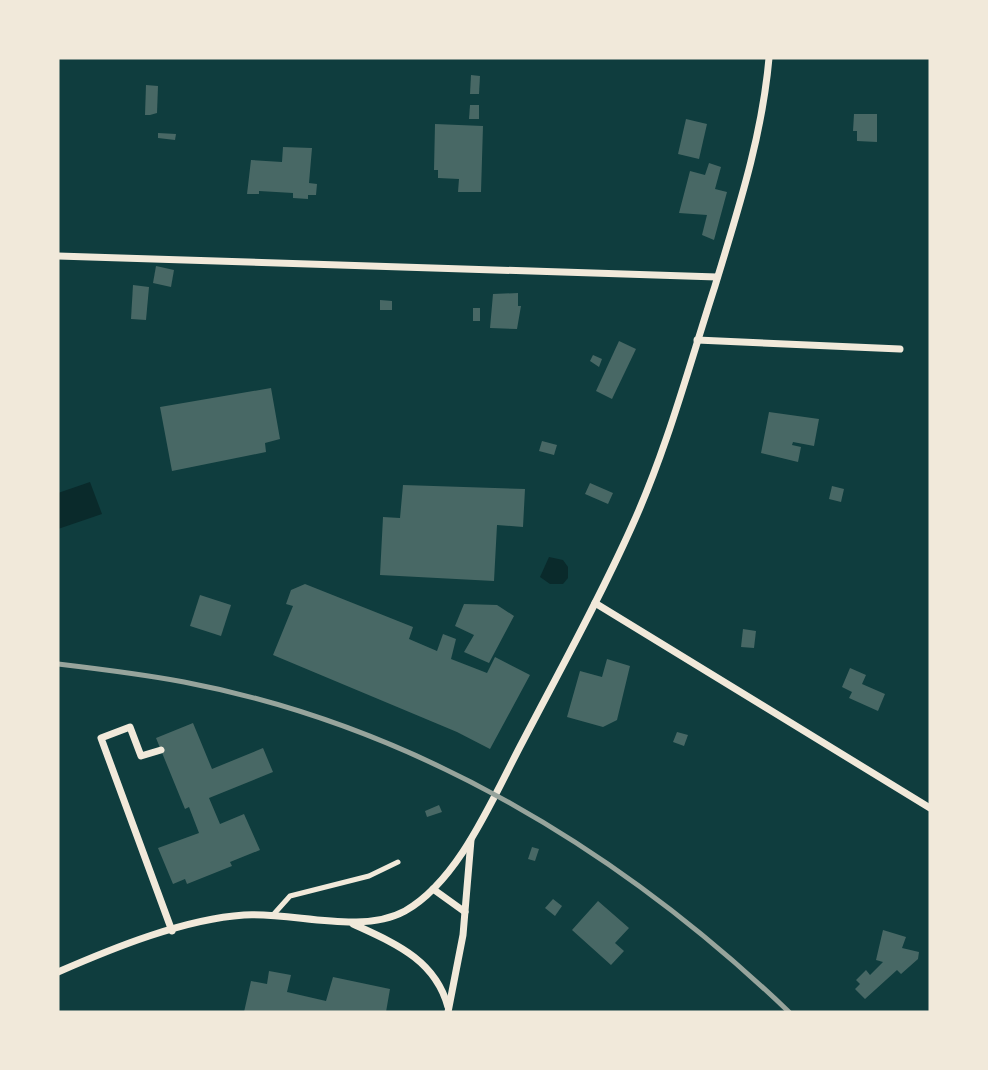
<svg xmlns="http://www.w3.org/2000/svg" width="988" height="1070" font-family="Overpass,sans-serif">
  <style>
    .water { fill: #0a2a2b }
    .building { fill: #486865 }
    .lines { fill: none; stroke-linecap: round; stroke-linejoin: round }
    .service { stroke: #f1e9da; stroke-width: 5 }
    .minor { stroke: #f1e9da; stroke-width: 7 }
    .rail { stroke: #97a49c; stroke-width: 5 }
  </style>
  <rect width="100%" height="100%" fill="#0f3d3e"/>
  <g class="water">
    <polygon points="90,482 102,514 58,529 58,493"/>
    <polygon points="549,557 563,560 568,567 568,578 563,584 550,584 540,577"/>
  </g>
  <g class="building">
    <polygon points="471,75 480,76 479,94 470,94"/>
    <polygon points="146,85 158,86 157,113 150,115 145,115"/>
    <polygon points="470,105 479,105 479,119 469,119"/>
    <polygon points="854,114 877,114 877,142 857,141 857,131 853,131"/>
    <polygon points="686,119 707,124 699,159 678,154"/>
    <polygon points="435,124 483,126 481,192 458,192 459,179 438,178 438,170 434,170"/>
    <polygon points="158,133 176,134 175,140 158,138"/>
    <polygon points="283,147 312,148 309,183 317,184 316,195 308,195 308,199 293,198 293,193 259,191 259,194 247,194 251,160 282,162"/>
    <polygon points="709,163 721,167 715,189 727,192 714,240 702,235 707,215 679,213 690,171 705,175"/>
    <polygon points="156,266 174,270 171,287 153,283"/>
    <polygon points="133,285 149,287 146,320 131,319"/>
    <polygon points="518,293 518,306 521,306 517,329 490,328 493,294"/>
    <polygon points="380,300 392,301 392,310 380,310"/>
    <rect x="473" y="308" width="7" height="13"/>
    <polygon points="619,341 636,349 612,399 596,391"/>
    <polygon points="593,355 602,359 599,367 590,361"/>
    <polygon points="271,388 280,439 265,443 266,452 172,471 160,407"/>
    <polygon points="769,412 819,419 814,446 793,442 792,445 801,447 798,462 761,453"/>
    <polygon points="542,441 557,445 554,455 539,451"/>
    <polygon points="590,483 613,493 608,504 585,494"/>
    <polygon points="403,485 525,489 523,527 497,525 494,581 380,575 383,517 400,518"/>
    <polygon points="832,486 844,489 841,502 829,499"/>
    <polygon points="305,584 413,627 409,639 437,651 443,634 456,639 451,659 487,673 495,657 530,675 490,749 457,732 273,655 293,606 286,604 291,590"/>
    <polygon points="200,595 231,605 221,636 190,626"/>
    <polygon points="464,604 497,605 514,616 489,663 464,652 474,635 455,626"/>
    <polygon points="743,629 756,631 754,648 741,647"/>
    <polygon points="607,659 630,666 617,720 603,727 567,717 580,671 602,677"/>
    <polygon points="850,668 866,675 862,684 885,694 878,711 849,698 852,692 842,687"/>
    <polygon points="193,723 212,769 263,748 273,772 209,798 220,824 244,814 260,850 230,862 232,866 187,884 185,879 173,884 158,848 199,833 189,807 185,809 156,738"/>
    <polygon points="677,732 688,735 684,746 673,742"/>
    <polygon points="439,805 442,812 427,817 425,811"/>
    <polygon points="532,847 539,849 535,861 528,859"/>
    <polygon points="553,899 562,906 555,916 545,908"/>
    <polygon points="598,901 629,928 615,943 624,951 611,965 572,930"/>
    <polygon points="883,930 906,937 902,948 919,952 918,959 901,974 897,970 865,999 855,989 860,984 856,980 866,970 870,975 883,962 876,960"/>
    <polygon points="269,971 291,975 287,992 326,1001 333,977 390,989 386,1012 244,1012 251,981 267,984"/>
  </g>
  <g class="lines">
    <polyline class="service" points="273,915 290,896 369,876 398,862"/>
    <g class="minor">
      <polyline points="58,256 717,277"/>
      <polyline points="697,340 900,349"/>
      <polyline points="595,603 930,808"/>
      <polyline points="161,750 141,756 130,727 101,738 172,931"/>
      <polyline points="433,889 465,912"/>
      <path d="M353 924C394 943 435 959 448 1007"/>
      <path d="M58 972C113 948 184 919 244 915 294 912 361 935 405 911 460 880 494 795 523 741 560 670 599 600 632 526 667 449 689 366 715 286 738 210 762 137 769 58"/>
      <polyline points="448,1012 463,935 471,840"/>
    </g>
    <path class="rail" d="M58 664C100 669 142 674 184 682 415 726 621 851 789 1012"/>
  </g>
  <rect width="988" height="1070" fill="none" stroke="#f1e9da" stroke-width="119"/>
</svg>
